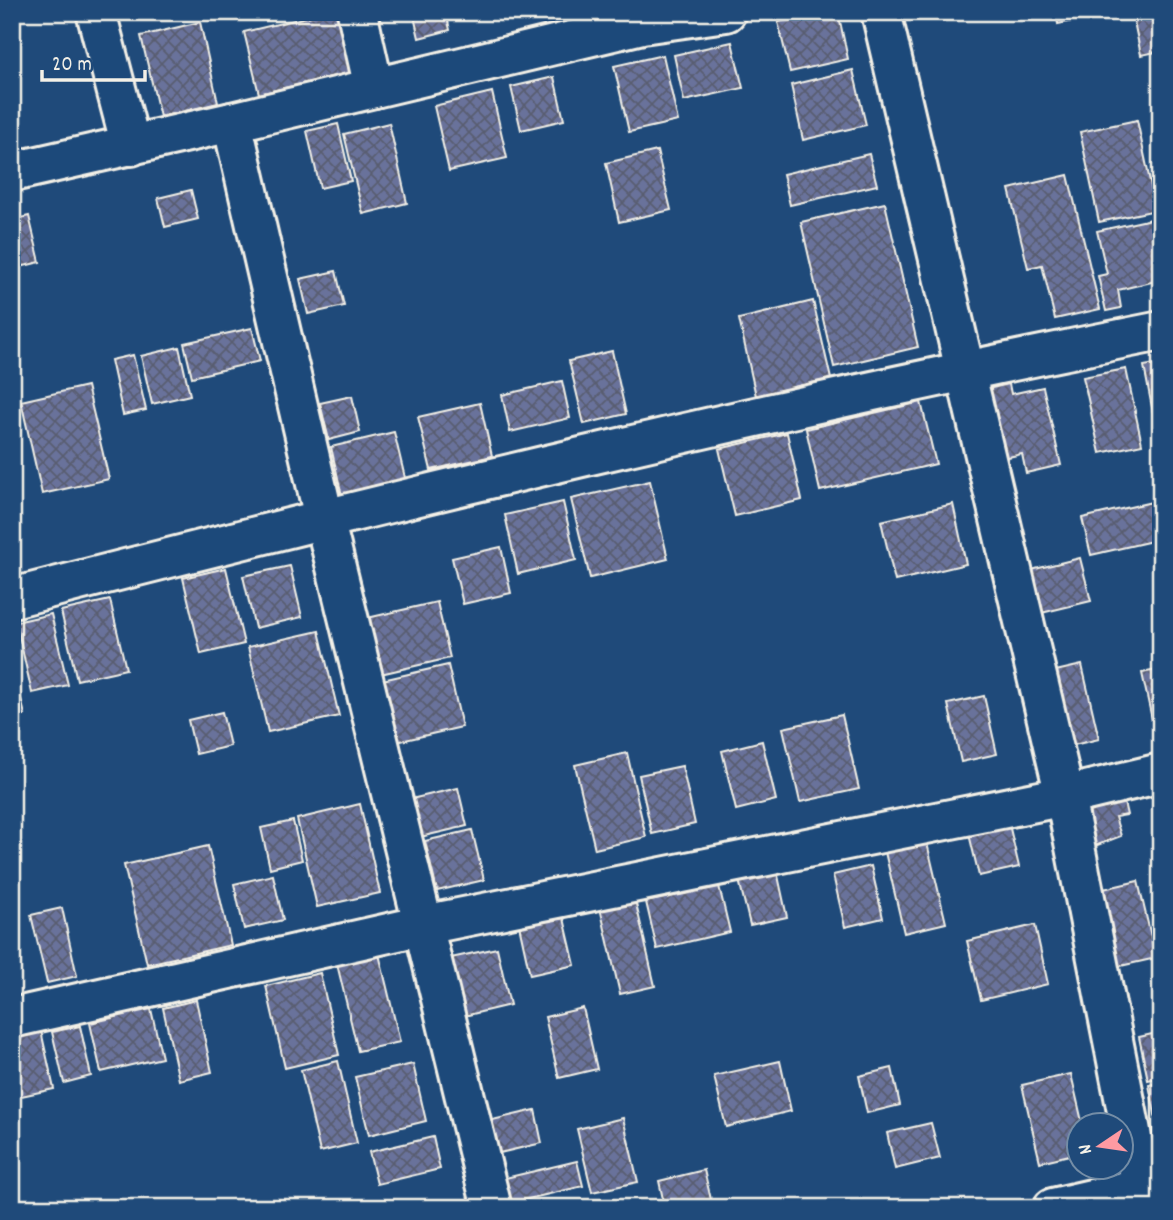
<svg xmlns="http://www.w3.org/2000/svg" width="1173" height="1220" font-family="Dekko,sans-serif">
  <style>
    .building { fill: url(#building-cross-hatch); stroke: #f4f1e8; stroke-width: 2 }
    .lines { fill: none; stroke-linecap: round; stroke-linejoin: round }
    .minor-casing { stroke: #f4f1e8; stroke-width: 44 }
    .minor { stroke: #1f4a7a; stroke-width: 38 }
  </style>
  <defs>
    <pattern id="building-cross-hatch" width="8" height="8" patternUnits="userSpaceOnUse" patternTransform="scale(1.75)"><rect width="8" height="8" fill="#69729b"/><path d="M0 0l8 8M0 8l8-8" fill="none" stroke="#595d70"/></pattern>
  </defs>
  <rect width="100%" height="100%" fill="#1f4a7a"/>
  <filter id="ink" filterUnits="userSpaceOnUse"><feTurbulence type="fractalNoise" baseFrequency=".0143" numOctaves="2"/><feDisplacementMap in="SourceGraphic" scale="14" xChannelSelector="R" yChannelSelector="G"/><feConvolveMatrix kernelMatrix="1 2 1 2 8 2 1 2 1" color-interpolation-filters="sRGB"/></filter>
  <g filter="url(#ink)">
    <g class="building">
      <polygon points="328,12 342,12 356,71 259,94 244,32"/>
      <polygon points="413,12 446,12 450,30 419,38"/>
      <polygon points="553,12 595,12 595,13 556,22"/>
      <polygon points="819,12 838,12 848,59 790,72 778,22"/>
      <polygon points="1056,12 1111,12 1111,13 1058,24"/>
      <polygon points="1132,12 1161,12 1161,51 1141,55"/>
      <polygon points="200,22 218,103 160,117 141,36"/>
      <polygon points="732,42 743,88 684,101 674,55"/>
      <polygon points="663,55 678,121 629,132 614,66"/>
      <polygon points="853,70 866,125 803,140 791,85"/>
      <polygon points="554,77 564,120 521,130 511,87"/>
      <polygon points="492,92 507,158 449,171 434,106"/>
      <polygon points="1137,120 1156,210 1099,222 1080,132"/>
      <polygon points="389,123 407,203 363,214 344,134"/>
      <polygon points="338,124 351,181 320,188 307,131"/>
      <polygon points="657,151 671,210 619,222 606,163"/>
      <polygon points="869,154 877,185 790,205 783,174"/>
      <polygon points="1068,175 1100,309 1055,319 1042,265 1028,268 1009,189"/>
      <polygon points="191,190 198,219 165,227 158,198"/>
      <polygon points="885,203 918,347 834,367 801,222"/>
      <polygon points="29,216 40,262 12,269 12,220"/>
      <polygon points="1156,218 1161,240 1161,263 1156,264 1160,280 1118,290 1121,308 1106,311 1098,276 1107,274 1097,231"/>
      <polygon points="336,271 344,306 308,314 300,279"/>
      <polygon points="813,301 831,379 756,396 739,319"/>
      <polygon points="252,328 260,361 192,377 184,343"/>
      <polygon points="179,347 190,395 152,404 141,356"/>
      <polygon points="612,351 626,414 584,424 569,361"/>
      <polygon points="133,355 146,410 123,415 111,360"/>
      <polygon points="1161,363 1161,417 1154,418 1144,366"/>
      <polygon points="1126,369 1142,444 1100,453 1083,377"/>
      <polygon points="562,381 570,418 510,432 502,395"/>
      <polygon points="1009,384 1011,394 1043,387 1061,465 1026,473 1022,454 999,459 983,390"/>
      <polygon points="87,386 109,479 42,494 21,401"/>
      <polygon points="352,396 360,432 329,440 320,403"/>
      <polygon points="921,402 936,464 820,491 806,429"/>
      <polygon points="480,403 492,456 431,470 418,417"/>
      <polygon points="394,432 406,482 342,496 331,447"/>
      <polygon points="787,433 802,500 735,516 719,449"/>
      <polygon points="650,481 668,559 590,578 571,499"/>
      <polygon points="563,502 576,560 518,574 505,515"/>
      <polygon points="1152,502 1161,539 1091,555 1082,518"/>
      <polygon points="953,504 966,564 895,581 881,521"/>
      <polygon points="501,547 511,593 463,604 452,558"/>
      <polygon points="1080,558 1091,601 1033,615 1023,572"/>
      <polygon points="290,566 302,617 255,628 243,576"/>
      <polygon points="226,568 244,644 201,654 183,578"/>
      <polygon points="110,600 126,669 77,680 61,611"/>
      <polygon points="437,602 450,658 376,675 363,619"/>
      <polygon points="51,614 68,685 32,693 16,622"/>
      <polygon points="319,631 339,716 268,732 248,647"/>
      <polygon points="12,661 25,715 12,718"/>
      <polygon points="448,665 462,727 392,743 378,681"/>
      <polygon points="1082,665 1099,739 1065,747 1047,673"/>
      <polygon points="1161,669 1161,723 1153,724 1142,673"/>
      <polygon points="984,696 997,754 961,762 948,704"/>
      <polygon points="222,712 230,746 196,754 188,720"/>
      <polygon points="842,715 859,789 800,802 783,728"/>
      <polygon points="762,741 776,800 736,810 722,751"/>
      <polygon points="627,753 646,837 595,849 575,765"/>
      <polygon points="682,766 695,824 652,834 639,775"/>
      <polygon points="458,788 467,826 420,837 411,799"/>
      <polygon points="1122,794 1127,815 1115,817 1121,836 1090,848 1080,805"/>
      <polygon points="360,804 380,893 317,907 297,819"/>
      <polygon points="293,821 302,860 270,868 261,828"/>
      <polygon points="1009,824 1019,867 979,876 969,834"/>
      <polygon points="472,830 484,880 437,891 425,841"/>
      <polygon points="927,843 946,923 904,933 885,852"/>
      <polygon points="208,846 231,945 147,964 124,865"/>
      <polygon points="871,866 883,918 845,927 833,875"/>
      <polygon points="777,871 787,917 750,925 739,880"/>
      <polygon points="273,875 283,920 244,929 234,884"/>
      <polygon points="1138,881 1156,958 1116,967 1099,890"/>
      <polygon points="719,886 730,932 657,949 646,902"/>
      <polygon points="633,891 655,986 620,994 598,899"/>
      <polygon points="62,908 77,976 47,983 31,915"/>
      <polygon points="563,914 575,965 530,975 519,925"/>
      <polygon points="1035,925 1048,984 981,1000 967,941"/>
      <polygon points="497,948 510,1005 464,1016 451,958"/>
      <polygon points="379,954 400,1042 358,1051 337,964"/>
      <polygon points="320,973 339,1055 285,1068 266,986"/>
      <polygon points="196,1000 212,1072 179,1080 163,1008"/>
      <polygon points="583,1008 597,1069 559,1078 545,1017"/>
      <polygon points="151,1009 162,1058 101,1072 90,1023"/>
      <polygon points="80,1026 91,1076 64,1083 52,1032"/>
      <polygon points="41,1031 54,1089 12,1098 12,1037"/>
      <polygon points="1161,1032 1161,1077 1148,1080 1139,1037"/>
      <polygon points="338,1061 357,1143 320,1152 301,1070"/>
      <polygon points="780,1061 791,1111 726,1127 714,1076"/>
      <polygon points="413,1064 426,1121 369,1135 355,1077"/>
      <polygon points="892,1068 900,1105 867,1113 859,1076"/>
      <polygon points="1071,1074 1083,1126 1078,1126 1078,1153 1040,1162 1022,1085"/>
      <polygon points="1161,1082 1161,1133 1159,1134 1149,1085"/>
      <polygon points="535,1110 542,1143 491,1155 484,1122"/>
      <polygon points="623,1118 638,1182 592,1192 577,1129"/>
      <polygon points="931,1123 940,1158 895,1169 887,1133"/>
      <polygon points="433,1137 440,1169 377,1184 369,1152"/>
      <polygon points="577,1161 583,1186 507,1204 501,1179"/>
      <polygon points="704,1170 713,1208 665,1208 659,1181"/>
    </g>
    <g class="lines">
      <defs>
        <g id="minor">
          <polyline points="96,12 131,146"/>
          <polyline points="357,12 374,88"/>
          <polyline points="881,12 1065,796 1146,1208"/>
          <polyline points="232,122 324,518 492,1208"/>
          <polyline points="12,172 232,122 642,24 726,12"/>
          <path d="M12 598C393 500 775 407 1161 331"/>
          <polyline points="12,1018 424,925 1065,796 1161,773"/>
          <polyline points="1053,1208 1161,1183"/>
        </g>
      </defs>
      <use href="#minor" class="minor-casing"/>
      <use href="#minor" class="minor"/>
    </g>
  </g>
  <rect width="1173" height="1220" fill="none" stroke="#1f4a7a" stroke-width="42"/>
  <rect x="21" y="21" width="1131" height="1178" fill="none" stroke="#f4f1e8" stroke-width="2.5" filter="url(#ink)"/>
  <g transform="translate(1100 1146) rotate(257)"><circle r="33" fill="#1f4a7a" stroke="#748da6" stroke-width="2"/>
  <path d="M0-5L12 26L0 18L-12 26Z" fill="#ff9aa2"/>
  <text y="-10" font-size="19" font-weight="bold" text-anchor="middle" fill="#f4f1e8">N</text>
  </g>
  <path d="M42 70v10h103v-10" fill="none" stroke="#f4f1e8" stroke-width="3.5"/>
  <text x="52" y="70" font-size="21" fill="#f4f1e8" stroke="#1f4a7a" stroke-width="5" paint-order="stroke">20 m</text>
</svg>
